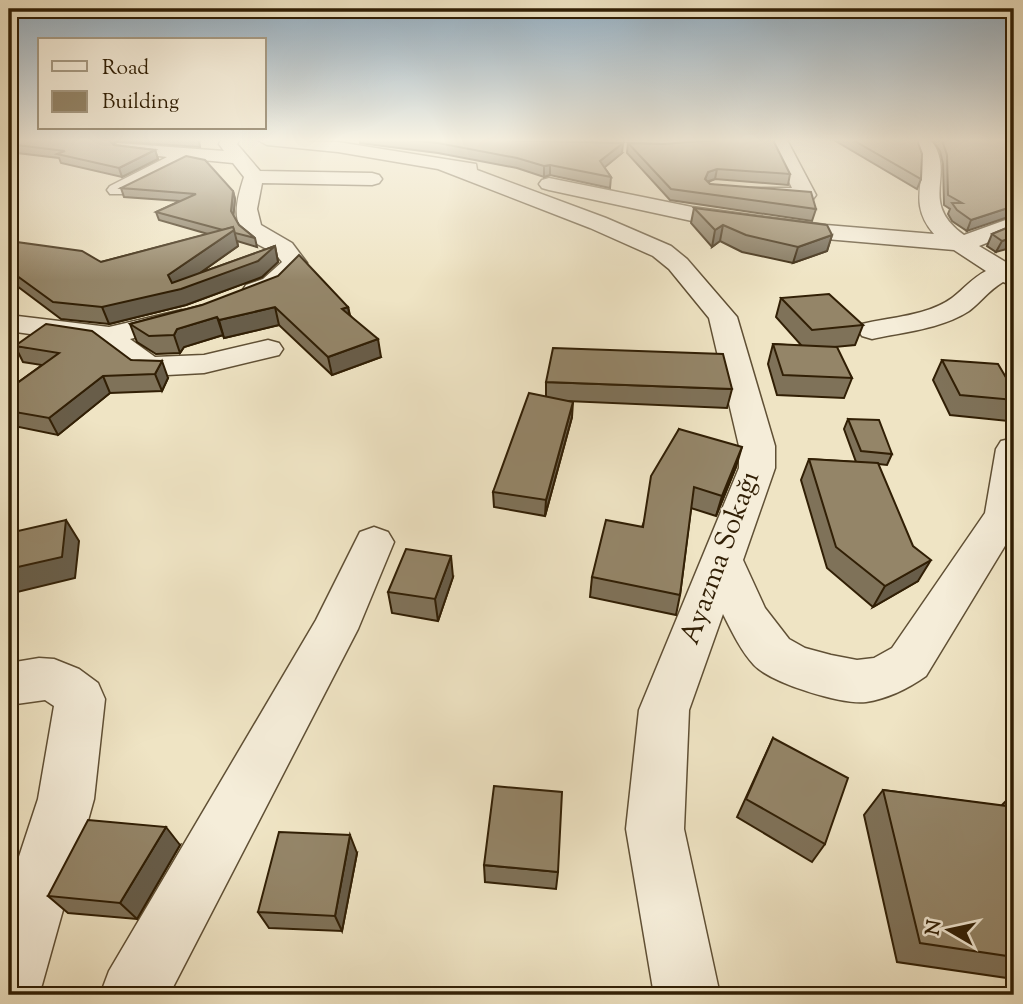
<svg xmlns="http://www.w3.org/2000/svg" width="1023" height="1004" font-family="'Sorts Mill Goudy',serif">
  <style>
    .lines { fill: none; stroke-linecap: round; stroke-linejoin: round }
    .minor-casing { stroke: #605035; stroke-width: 3 }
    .minor { fill: #f5edd9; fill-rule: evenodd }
    .wall { fill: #7f7259; stroke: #311f05; stroke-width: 2 }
    .shaded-wall { fill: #685d49; stroke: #311f05; stroke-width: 2 }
    .building { fill: #948568; stroke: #311f05; stroke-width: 2 }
    .labels { text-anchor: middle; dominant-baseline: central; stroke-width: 5; stroke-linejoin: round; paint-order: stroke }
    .street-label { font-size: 28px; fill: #311f05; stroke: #f5edd9 }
  </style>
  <rect width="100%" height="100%" fill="#efe4c4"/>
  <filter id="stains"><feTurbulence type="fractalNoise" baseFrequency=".00286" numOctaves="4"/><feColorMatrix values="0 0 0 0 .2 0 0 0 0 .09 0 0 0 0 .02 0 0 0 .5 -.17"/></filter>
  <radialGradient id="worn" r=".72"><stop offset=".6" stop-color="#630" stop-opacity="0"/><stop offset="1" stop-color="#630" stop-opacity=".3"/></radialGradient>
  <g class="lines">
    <defs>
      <g id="minor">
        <path d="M221 140H239L237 144 260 171 372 173 379 175 382 179 379 183 372 185 262 183 257 209 261 225 292 243 307 263C294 283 271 303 246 297L242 291 246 285 263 279 282 262C276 253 268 250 259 245 229 229 235 205 244 177L233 163 192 159 124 194H110L107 190 110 186 167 157 117 151 114 147 117 143 224 151 219 144Z"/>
        <path d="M258 140 338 142 476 164 477 170 606 218 671 246 687 259 737 317 775 446V468L743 560 765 608 789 639 805 648 831 655 857 660 874 658 892 648 985 513 996 449 1001 441 1014 438V531L926 676C909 688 887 699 866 702 842 705 771 683 754 665 741 651 732 632 723 614L689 710 684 829 720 995H654L626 829 639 710 739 468V446L709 318 669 269 653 256 590 228 438 169 338 152 267 145Z"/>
        <polygon points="769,140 787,140 816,195 813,199 806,201 751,196 748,192 751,188 792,188"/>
        <path d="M913 140H931C957 175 917 201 964 235L1014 217V232L979 246 1014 267V286L1003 282C988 291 981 302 969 311 941 329 904 332 872 339L862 336 858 330 862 324C891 317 927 316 952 298 964 289 972 278 986 271L954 250 826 239 692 221 549 190 542 188 539 184 542 180 549 178 692 207 826 225 934 234C902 197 936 173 913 140Z"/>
        <polygon points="182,310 192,312 196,318 192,324 130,339 155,357 204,355 268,340 279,343 283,349 279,355 204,373 149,376 138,374 100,344 9,331 9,315 109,327"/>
        <polygon points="374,527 388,532 394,542 358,629 169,995 100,995 109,971 316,620 360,532"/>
        <polygon points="39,658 54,659 79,669 98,683 105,699 94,799 42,985 38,995 9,995 9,887 38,799 54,706 45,700 9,705 9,663"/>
      </g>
    </defs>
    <use href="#minor" class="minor-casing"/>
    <use href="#minor" class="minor"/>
  </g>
  <g class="wall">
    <polygon points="9,140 199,140 200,147 115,141 114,145 155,150 158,159 122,177 61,163 59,158 9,152"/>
    <polygon points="360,140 496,140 622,153 604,167 611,177 610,188 550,175 544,177 517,168 438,153 360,143"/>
    <polygon points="834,140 917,140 921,179 917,189"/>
    <polygon points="932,140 1014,140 967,231 952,221 948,214 950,209 944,205 943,164 940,151"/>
    <polygon points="628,143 663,144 790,174 788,185 715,179 708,182 710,184 816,209 812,221 670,200 627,153"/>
    <polygon points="121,188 233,191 235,199 233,216 239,225 255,238 257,247 237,241 238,246 200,273 275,246 278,262 262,277 186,305 109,324 61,319 9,280 9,241 101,262 208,234 159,220 156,212 180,201 124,197"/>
    <polygon points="694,208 832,235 827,251 793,263 742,252 720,241 712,247 691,223"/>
    <polygon points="1014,225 996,252 987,246 992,234"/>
    <polygon points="781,298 863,325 855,345 834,347 852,378 844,398 777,395 768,364 773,344 802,346 776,317"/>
    <polygon points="202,305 348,307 350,315 381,357 332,375 279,325 224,338 223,335 184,347 180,353 156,354 137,342 130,324"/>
    <polygon points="15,346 131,360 168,378 162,391 110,393 58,435 9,425 9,389 42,365 23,362"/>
    <polygon points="942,360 1014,391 1014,409 1008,421 950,415 933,380"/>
    <polygon points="546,382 732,389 727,408 567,401 572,417 545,516 494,507 493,492 546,396"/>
    <polygon points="848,419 892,454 887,465 878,464 918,581 873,607 827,568 801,480 809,459 856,462 844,429"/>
    <polygon points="679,429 736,467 716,516 691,508 680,595 676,615 590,597 592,577 642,527"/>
    <polygon points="453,577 438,621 392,613 388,592"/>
    <polygon points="773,738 825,844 812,862 737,817"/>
    <polygon points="883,790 1001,806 1011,796 1014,797 1014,979 897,962 864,815"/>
    <polygon points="180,845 137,919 68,913 48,896"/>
    <polygon points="357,853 342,931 269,928 258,912"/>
    <polygon points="484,865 558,872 556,889 485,882"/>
  </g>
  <g class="shaded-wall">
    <polygon points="623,143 622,153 599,172 600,161"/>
    <polygon points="155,150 158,159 122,177 119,168"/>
    <polygon points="550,165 550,175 544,177 544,166"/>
    <polygon points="717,169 715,179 706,182 705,179 708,172"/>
    <polygon points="233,191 235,199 233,220 231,211"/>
    <polygon points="1014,206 1014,215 967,231 971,220"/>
    <polygon points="723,225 720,241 712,247 715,230"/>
    <polygon points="234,230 238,246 176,290 275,246 278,262 262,277 186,305 109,324 102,307 168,275"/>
    <polygon points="832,235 827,251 793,263 798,247"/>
    <polygon points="1014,237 1014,247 996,252 1002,241"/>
    <polygon points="275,307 279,325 224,338 219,320"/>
    <polygon points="348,307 351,325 342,309"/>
    <polygon points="217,317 223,335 184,347 180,353 174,335 177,329"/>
    <polygon points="378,339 381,357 332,375 328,357"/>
    <polygon points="162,361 168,378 162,391 155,374"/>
    <polygon points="103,376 110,393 58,435 49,418"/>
    <polygon points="573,402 572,417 545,516 546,500"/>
    <polygon points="742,447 736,467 716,516 722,496"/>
    <polygon points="66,520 79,541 75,578 9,594 9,569"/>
    <polygon points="451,556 453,577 438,621 435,599"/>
    <polygon points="931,560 918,581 873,607 885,586"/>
    <polygon points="166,827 180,845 137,919 120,903"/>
    <polygon points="350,835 357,853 342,931 335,916"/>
  </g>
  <g class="building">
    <polygon points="9,140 109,140 114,145 155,150 119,168 57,154 65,151 9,144"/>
    <polygon points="409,140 496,140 623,143 600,161 611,177 550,165 544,166 517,158 438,143"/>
    <polygon points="717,140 773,140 790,174 717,169 708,172 705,179 710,184 811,192 816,209 671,189 628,143 663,144"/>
    <polygon points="853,140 917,140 922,154 921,179"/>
    <polygon points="942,140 1014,140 1014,206 971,220 957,210 952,203 962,203 948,195 947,155"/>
    <polygon points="186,156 205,160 233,191 231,211 239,225 255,238 235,233 233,227 223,230 156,212 196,194 121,188"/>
    <polygon points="694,208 827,225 832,235 798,247 746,235 723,225 715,230"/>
    <polygon points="1014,225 1014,237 1002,241 992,234"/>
    <polygon points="233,227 234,230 168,275 172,283 275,246 258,261 181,289 102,307 53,302 9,270 9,241 82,251 101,262"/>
    <polygon points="299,255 348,307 342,309 378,339 328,357 275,307 219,320 217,317 177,329 174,335 149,336 130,324 202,305 278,276"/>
    <polygon points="829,294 863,325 812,330 781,298"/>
    <polygon points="46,324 92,331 131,360 162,361 155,374 103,376 49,418 9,411 9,389 59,353 15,346"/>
    <polygon points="773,344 837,347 852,378 783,375"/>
    <polygon points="553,348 723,354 732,389 546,382"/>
    <polygon points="942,360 998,364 1014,391 1014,400 960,395"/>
    <polygon points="529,393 573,402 546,500 493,492"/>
    <polygon points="848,419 879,420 892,454 861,451"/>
    <polygon points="679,429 742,447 722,496 694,487 680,595 592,577 606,520 643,527 651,476"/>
    <polygon points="809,459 878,463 913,546 931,560 885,586 836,547"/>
    <polygon points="66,520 62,557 9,569 9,533"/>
    <polygon points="406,549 451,556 435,599 388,592"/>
    <polygon points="773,738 848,778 825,844 746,799"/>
    <polygon points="494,786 562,792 558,872 484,865"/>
    <polygon points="883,790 1014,807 1014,855 1009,854 1014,869 1014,957 920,943"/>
    <polygon points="1011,796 1014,797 1014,806"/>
    <polygon points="88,820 166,827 120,903 48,896"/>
    <polygon points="279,832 350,835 335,916 258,912"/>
  </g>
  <linearGradient id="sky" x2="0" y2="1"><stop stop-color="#91acc0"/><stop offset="0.5" stop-color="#f8f3e4"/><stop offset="1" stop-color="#f8f3e4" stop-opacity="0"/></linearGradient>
  <rect width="1023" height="280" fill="url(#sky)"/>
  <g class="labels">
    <g class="street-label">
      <text transform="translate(721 558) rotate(-70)">Ayazma Sokağı</text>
    </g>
  </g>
  <rect width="1023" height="1004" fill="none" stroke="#efe4c4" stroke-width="35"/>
  <rect x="10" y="10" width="1002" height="983" fill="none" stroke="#311f05" stroke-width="3.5"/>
  <rect x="18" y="18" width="988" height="969" fill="none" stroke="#311f05" stroke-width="2"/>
  <rect x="38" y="38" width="228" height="91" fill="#f5edd9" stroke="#a79b84" stroke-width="2"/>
  <rect x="52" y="61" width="35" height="10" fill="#f5edd9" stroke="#a79b84" stroke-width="2"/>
  <text x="102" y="74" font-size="21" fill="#311f05">Road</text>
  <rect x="52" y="91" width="35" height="21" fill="#948568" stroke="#a79b84" stroke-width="2"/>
  <text x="102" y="108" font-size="21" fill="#311f05">Building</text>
  <g transform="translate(949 930) rotate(279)" stroke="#f5edd9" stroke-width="5" paint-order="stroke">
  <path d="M0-5L12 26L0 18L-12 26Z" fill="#311f05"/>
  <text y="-10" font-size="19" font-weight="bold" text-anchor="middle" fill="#311f05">N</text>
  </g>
  <rect width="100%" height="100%" filter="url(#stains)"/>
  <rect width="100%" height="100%" fill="url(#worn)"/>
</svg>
